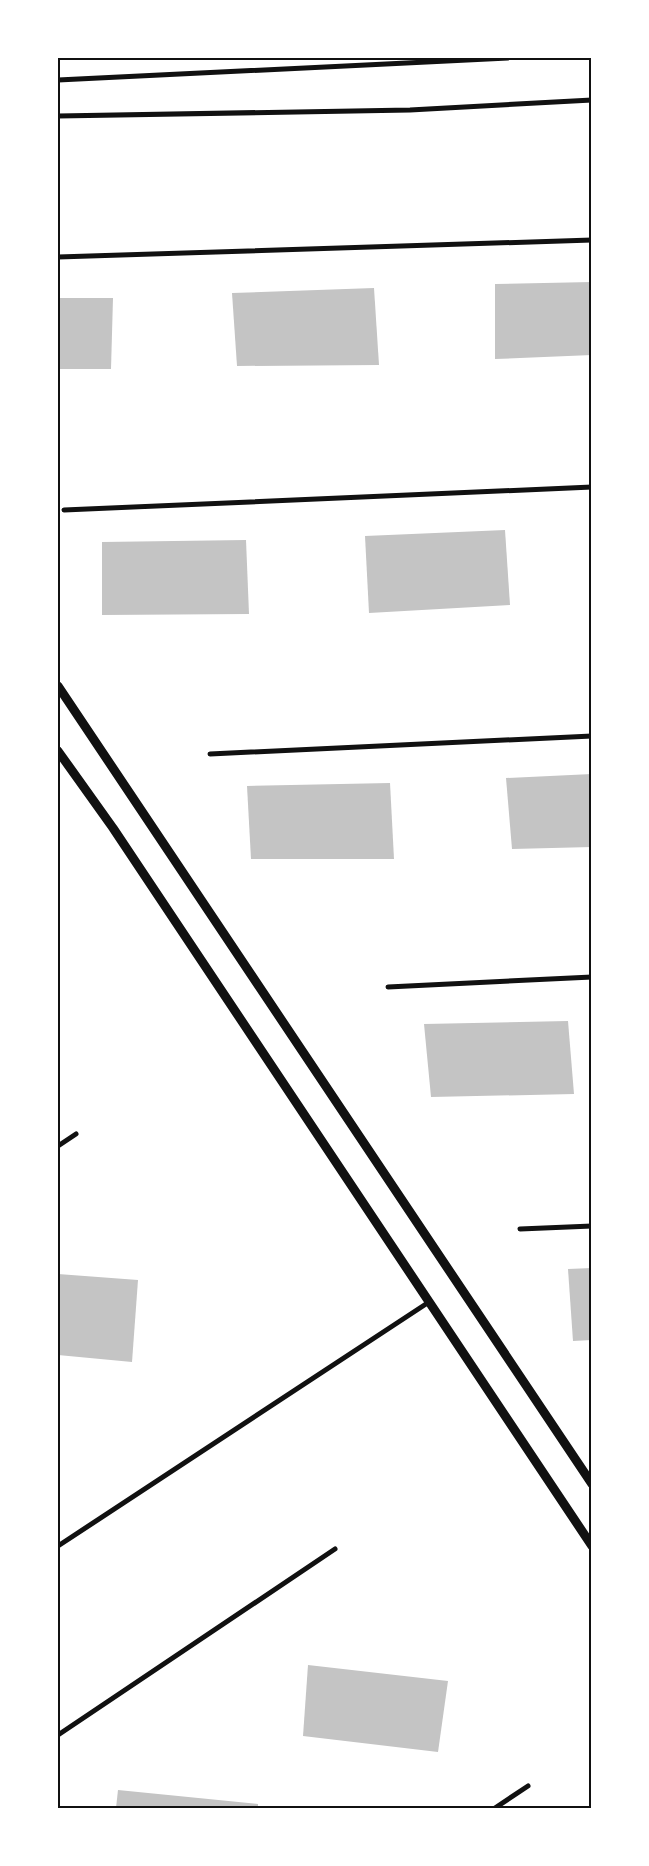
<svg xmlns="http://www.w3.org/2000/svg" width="649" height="1866" font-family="'Noto Serif',serif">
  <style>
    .building { fill: #c4c4c4 }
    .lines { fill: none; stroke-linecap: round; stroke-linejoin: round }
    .minor { stroke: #111; stroke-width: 5 }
    .tertiary { stroke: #111; stroke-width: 9 }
    .neatline { fill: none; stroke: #111; stroke-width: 2 }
  </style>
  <rect width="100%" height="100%" fill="#fff"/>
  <g class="building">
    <polygon points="592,282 592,355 495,359 495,284"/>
    <polygon points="374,288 379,365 237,366 232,293"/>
    <polygon points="58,298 113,298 111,369 58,369"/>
    <polygon points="505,530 510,605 369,613 365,536"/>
    <polygon points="246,540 249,614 102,615 102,542"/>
    <polygon points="592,774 592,847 512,849 506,778"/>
    <polygon points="390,783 394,859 251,859 247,786"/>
    <polygon points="568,1021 574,1094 431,1097 424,1024"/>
    <polygon points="592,1268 592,1340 573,1341 568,1269"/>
    <polygon points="58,1274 138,1280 132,1362 58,1355"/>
    <polygon points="308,1665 448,1681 438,1752 303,1736"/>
    <polygon points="118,1790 258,1804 258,1808 116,1808"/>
  </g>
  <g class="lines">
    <g class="minor">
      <polyline points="58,80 508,58"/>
      <polyline points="58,116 410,110 592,100"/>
      <polyline points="58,257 592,240"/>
      <polyline points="64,510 592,487"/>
      <polyline points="210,754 592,736"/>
      <polyline points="388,987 592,977"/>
      <polyline points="58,1146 76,1134"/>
      <polyline points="520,1229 592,1226"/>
      <polyline points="58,1546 429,1302"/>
      <polyline points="58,1735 335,1549"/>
      <polyline points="495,1808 528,1786"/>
    </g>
    <g class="tertiary">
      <polyline points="58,686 592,1484"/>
      <polyline points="58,751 113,828 592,1546"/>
    </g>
  </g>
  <rect width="649" height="1866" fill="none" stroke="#ffffff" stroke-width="118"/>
  <rect x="59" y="59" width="531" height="1748" class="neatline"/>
</svg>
